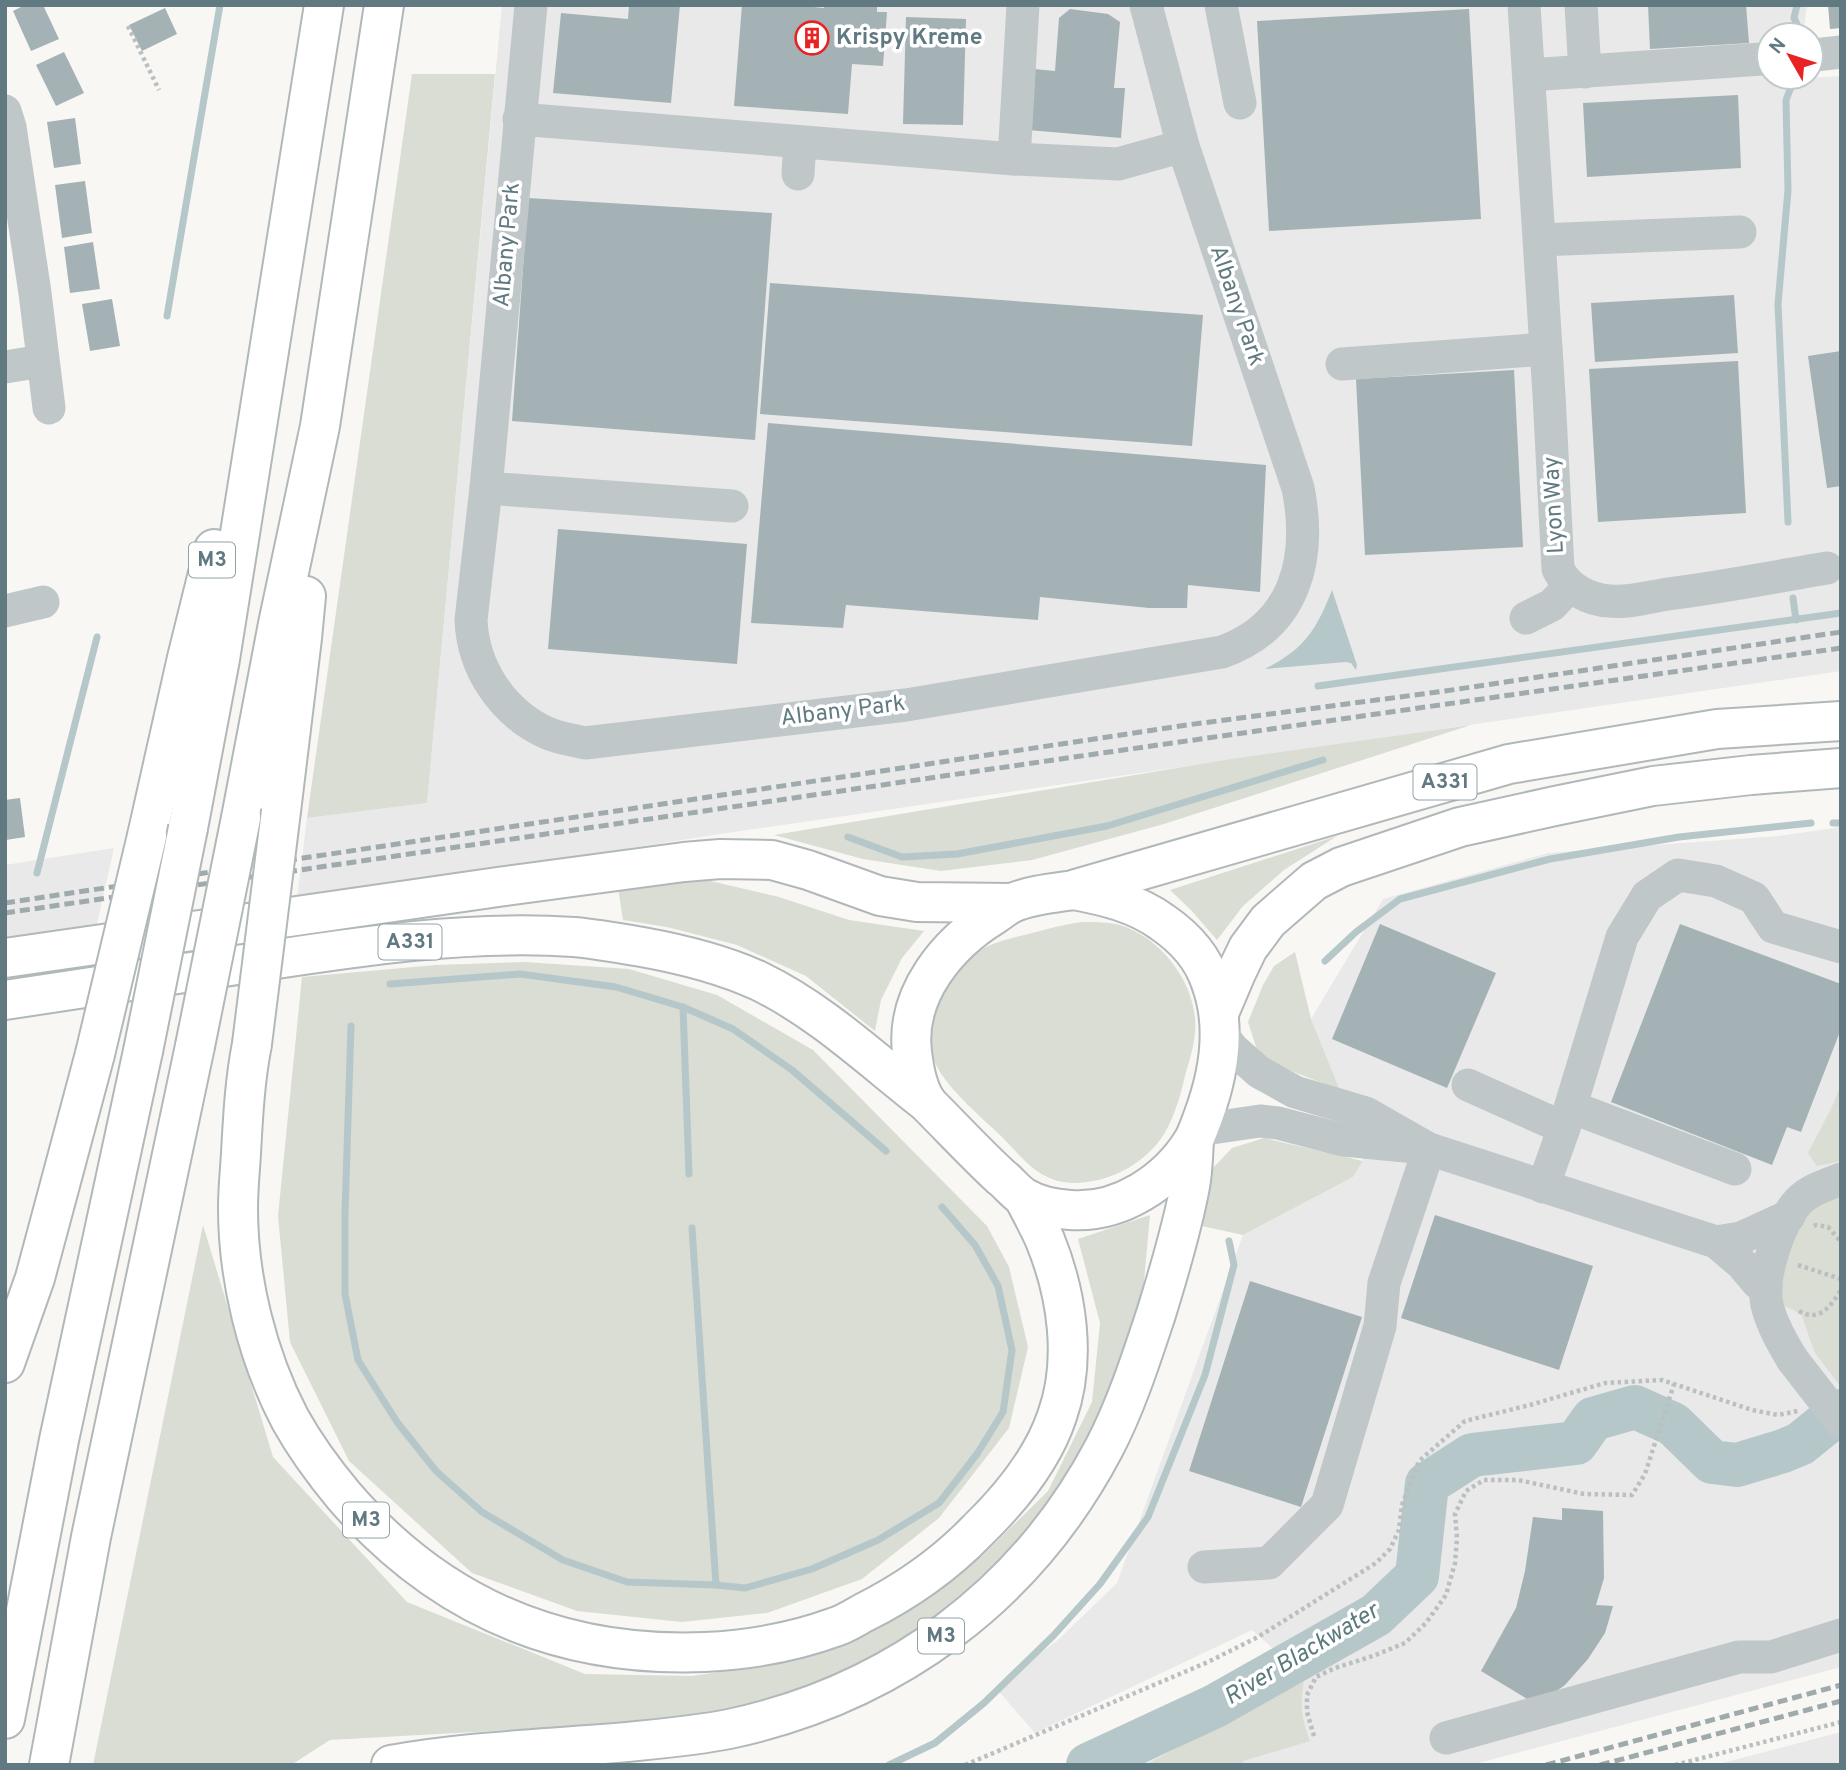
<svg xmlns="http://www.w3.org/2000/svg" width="1846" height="1770" font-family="Overpass,sans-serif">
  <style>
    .built { fill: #e8e9e8 }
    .green { fill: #d9ddd3 }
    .water { fill: #b5c7c8 }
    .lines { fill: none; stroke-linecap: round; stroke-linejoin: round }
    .stream { stroke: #b5c7c8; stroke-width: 7 }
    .river { stroke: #b5c7c8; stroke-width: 44 }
    .building { fill: #a4b2b5 }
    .highway-casing { stroke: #b1b8ba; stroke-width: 42 }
    .path { stroke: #babfc0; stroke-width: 4.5; stroke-dasharray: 3.5 3.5; stroke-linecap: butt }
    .minor { stroke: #c0c7c9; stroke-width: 33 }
    .highway { stroke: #fff; stroke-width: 38 }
    .rail { stroke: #9faaad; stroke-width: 5; stroke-dasharray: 10 5; stroke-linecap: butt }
    .highway-bridge-casing { stroke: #b1b8ba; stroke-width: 42; stroke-linecap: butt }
    .minor-bridge { stroke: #c0c7c9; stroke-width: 33 }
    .highway-bridge { stroke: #fff; stroke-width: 38 }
    .labels { text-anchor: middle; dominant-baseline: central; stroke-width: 7; stroke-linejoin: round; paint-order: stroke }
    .shield { fill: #fff; stroke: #90a2a7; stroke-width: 2 }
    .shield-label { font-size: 21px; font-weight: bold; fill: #617a81 }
    .poi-label { font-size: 23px; font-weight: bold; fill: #617a81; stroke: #fff; text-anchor: start }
    .street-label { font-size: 23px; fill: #617a81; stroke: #fff }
    .water-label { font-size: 24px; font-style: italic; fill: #5c7a7c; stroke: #fff }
  </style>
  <rect width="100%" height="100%" fill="#f8f7f4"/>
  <g class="built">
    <polygon points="502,5 1807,5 1803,35 1769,35 1769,77 1798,77 1798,79 1841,76 1841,671 720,834 417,882 297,899 307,818 427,803"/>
    <polygon points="1841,827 1841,1667 1471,1765 1134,1765 1303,1675 1252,1630 1035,1733 995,1687 1058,1640 1117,1583 1243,1235 1353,1177 1363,1161 1340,1090 1311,1019 1383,899 1548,853 1778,836"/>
    <polygon points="114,848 96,928 5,941 5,865"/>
    <polygon points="1841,1732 1841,1765 1715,1765"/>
  </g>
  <g class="green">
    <polygon points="412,74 495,74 427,803 307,818"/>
    <polygon points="1471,725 1164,824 1032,860 941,871 863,859 774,835 1231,759"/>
    <polygon points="1337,836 1284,870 1243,906 1217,940 1191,910 1170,890"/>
    <polygon points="706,880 779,897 849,920 924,931 902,958 881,1000 875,1031 806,976 737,945 667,927 623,920 618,888"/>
    <path d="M1083 922C1095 922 1108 922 1120 925 1159 937 1192 978 1195 1019 1197 1038 1190 1058 1185 1076 1181 1093 1176 1111 1168 1127 1150 1162 1111 1183 1073 1183 1038 1182 1023 1158 1000 1135 980 1116 943 1085 934 1060 929 1046 931 1027 935 1013 943 990 959 963 981 950 997 940 1018 937 1036 932 1052 928 1066 924 1083 922Z"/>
    <polygon points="1295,952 1311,1019 1340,1090 1276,1065 1257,1050 1248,1022 1263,985 1274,966"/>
    <polygon points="525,962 629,969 717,995 813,1050 987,1226 1009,1267 1028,1347 1009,1428 939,1518 862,1579 767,1613 682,1622 577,1611 472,1573 349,1461 290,1342 278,1216 302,977 436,965"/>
    <polygon points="1841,1085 1841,1161 1817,1166 1808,1153 1831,1109"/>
    <polygon points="1264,1138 1363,1161 1353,1177 1243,1235 1197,1225 1211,1170 1232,1148"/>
    <polygon points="1841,1193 1841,1387 1815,1353 1801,1314 1779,1303 1791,1232 1819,1205"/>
    <polygon points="1150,1215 1142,1303 1117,1388 1075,1469 1009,1559 939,1618 852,1673 804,1693 679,1718 564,1727 330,1740 291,1765 93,1765 203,1225 273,1457 407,1602 585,1674 692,1676 799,1660 906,1611 982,1556 1048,1491 1092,1402 1100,1323 1078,1239"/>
    <path d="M1304 1681C1300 1705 1301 1718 1310 1741L1243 1761V1765H1145Z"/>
  </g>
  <path class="water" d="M1332 590 1357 665 1356 670 1351 663 1346 662 1265 669C1304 649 1316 631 1332 590Z"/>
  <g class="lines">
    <g class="stream">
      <polyline points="1797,5 1794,18 1802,35"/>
      <polyline points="167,316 220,5"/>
      <polyline points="1788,522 1778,304 1788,190 1786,100 1795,77"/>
      <polyline points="1793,598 1796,620"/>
      <polyline points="1318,686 1841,613"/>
      <polyline points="1833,823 1841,823"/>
      <polyline points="848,837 902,857 957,854 1107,826 1323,760"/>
      <polyline points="37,873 97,637"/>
      <polyline points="1325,961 1356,932 1400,899 1550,859 1679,837 1811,823"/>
      <polyline points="390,984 520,974 616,987 683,1007 733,1029 792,1070 886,1151"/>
      <polyline points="683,1007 689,1174"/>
      <polyline points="351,1026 345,1212 345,1294 358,1360 397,1422 436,1471 482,1512 563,1560 627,1582 716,1585 745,1588 812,1569 878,1540 939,1503 977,1454 1003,1412 1012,1350 998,1286 975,1245 942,1207"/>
      <polyline points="692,1228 716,1585"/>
      <polyline points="889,1765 935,1743 984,1703 1053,1636 1100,1584 1148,1517 1205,1375 1234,1265 1229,1241"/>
    </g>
    <polyline class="river" points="1088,1765 1215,1706 1376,1615 1417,1576 1427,1484 1472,1455 1576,1443 1593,1419 1635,1407 1673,1424 1712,1462 1737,1465 1783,1451 1800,1444 1841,1411"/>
  </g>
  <g class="building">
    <polygon points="25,5 43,5 59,39 31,51 13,11"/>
    <polygon points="629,5 680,5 671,103 553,93 561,13 628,19"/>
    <polygon points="742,5 793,5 824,8 824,5 877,5 877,12 887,12 883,66 852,64 848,114 734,106"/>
    <polygon points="1648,5 1746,5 1749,43 1650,49"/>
    <polygon points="1828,5 1841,5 1841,28 1830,29"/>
    <polygon points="165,8 177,34 142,51 129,25"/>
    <polygon points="1070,9 1108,14 1120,22 1114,88 1125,88 1121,138 1028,130 1034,69 1055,71 1059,18"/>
    <polygon points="1469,9 1481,219 1269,231 1257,21"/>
    <polygon points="906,17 966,19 963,125 903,124"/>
    <polygon points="64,52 84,93 56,106 36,65"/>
    <polygon points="1738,95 1741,168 1587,177 1583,103"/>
    <polygon points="75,118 81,164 54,168 47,122"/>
    <polygon points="85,181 92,233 62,238 55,185"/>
    <polygon points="528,198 772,213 755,440 512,421"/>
    <polygon points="93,242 100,289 70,293 64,247"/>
    <polygon points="770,283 1203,315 1192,446 760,414"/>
    <polygon points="1734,295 1738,353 1595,362 1591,303"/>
    <polygon points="112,299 120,346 90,351 82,304"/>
    <polygon points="1841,351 1841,486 1827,488 1808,356"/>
    <polygon points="1738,361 1746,513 1598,522 1589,369"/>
    <polygon points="1514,370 1523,547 1365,555 1356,379"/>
    <polygon points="768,423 1266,465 1260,592 1188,585 1187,608 1149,608 1040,597 1038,620 846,605 843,628 751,623"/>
    <polygon points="558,529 747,544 737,664 548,649"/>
    <polygon points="20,798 25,837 6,840 5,800"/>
    <polygon points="1380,924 1496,973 1447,1088 1332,1039"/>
    <polygon points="1680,924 1841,984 1841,1029 1801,1132 1787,1127 1772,1165 1611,1102"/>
    <polygon points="1435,1215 1593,1266 1559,1370 1401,1318"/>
    <polygon points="1250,1281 1362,1317 1301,1507 1189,1471"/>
    <polygon points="1562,1508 1603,1511 1604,1578 1596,1605 1613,1606 1605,1633 1588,1659 1565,1685 1537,1705 1481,1671 1516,1608 1525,1571 1533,1517 1562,1520"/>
  </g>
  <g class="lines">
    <defs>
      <g id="highway">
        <polyline points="281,811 302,638 306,596"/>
        <polyline points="241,818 278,624 320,426 384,5"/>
        <polyline points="188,828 220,659 324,5"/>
        <polyline points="147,836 187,658 214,549"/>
        <polyline points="1076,889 1509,764 1717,729 1841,721"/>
        <path d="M1074 890C1105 896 1136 903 1162 922 1184 937 1203 958 1211 983 1227 1027 1219 1074 1203 1117 1200 1125 1197 1134 1193 1141 1168 1182 1119 1214 1070 1210 1055 1209 1038 1206 1025 1198 1016 1193 1009 1183 1001 1177 976 1154 954 1130 930 1106 918 1093 914 1069 912 1052 905 994 948 943 994 915 1000 911 1006 906 1012 903 1031 895 1054 893 1074 890Z"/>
        <polyline points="5,958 498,887 684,862 720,859 772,860 808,870 880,896 917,902 1012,903"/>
        <path d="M5 1000C89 988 173 974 257 962 361 946 468 930 574 937 596 939 619 943 642 947 681 954 722 964 759 981 821 1011 872 1060 926 1102"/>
        <polyline points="1219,1013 1236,973 1248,948 1268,921 1314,881 1341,867 1460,827 1555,806 1653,786 1751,775 1841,768"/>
        <path d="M252 1044C245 1079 243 1116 241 1153 240 1171 238 1189 238 1208 238 1279 257 1356 290 1419 305 1446 324 1472 344 1496 439 1606 560 1658 705 1652 748 1650 794 1642 835 1627 845 1624 854 1618 863 1613 905 1592 944 1565 977 1531 1010 1499 1042 1461 1057 1416 1077 1360 1067 1294 1045 1240 1039 1226 1031 1212 1024 1198"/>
        <polyline points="5,1363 35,1278 95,1054"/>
        <polyline points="5,1719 59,1440 143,1051"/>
        <polyline points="49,1765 91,1537 195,1046"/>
        <path d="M391 1765C472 1750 555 1749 637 1741 668 1738 699 1735 729 1729 893 1694 1026 1596 1104 1448 1126 1406 1141 1359 1156 1314 1169 1272 1182 1229 1190 1186 1193 1171 1193 1155 1194 1140"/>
      </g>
    </defs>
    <use href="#highway" class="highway-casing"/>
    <g class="path">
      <polyline points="128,26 159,90"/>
      <polyline points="1814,1226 1816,1225 1828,1227 1841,1242"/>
      <polyline points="1798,1265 1841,1279"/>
      <path d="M1799 1311C1819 1323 1831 1306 1841 1290"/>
      <polyline points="1314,1736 1307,1712 1307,1695 1316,1677 1335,1668 1373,1656 1405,1643 1426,1623 1446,1595 1455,1563 1457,1538 1455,1514 1466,1491 1484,1480 1518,1480 1584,1494 1632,1495 1645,1474 1674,1384"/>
      <polyline points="965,1765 1208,1662 1258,1637 1376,1563 1390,1549 1399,1530 1402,1505 1419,1461 1465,1421 1530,1405 1605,1383 1662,1380 1752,1410 1778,1415 1798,1411"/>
      <polyline points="1675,1765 1841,1722"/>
    </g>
    <g class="minor">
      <path d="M531 5 486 488 471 620C473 669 503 713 547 733 559 738 572 740 585 743L906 705 1222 652C1296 626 1312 558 1298 488L1183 146 1146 5"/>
      <polyline points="1221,5 1240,103"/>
      <path d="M1524 5 1549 395 1558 569C1567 588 1588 600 1610 601 1629 603 1649 597 1668 594 1721 587 1774 577 1827 568"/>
      <polyline points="1581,5 1585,72"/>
      <polyline points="1815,55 1841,52"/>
      <polyline points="1529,75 1762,59"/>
      <polyline points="5,111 10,127 35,293 49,408"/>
      <polyline points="519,119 1014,159 1118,164 1183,146"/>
      <polyline points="1014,159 1023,5"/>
      <polyline points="798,174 800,142"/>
      <polyline points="1540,240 1740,232"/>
      <polyline points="1342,364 1546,349"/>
      <polyline points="5,367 42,361"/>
      <polyline points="486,488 732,506"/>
      <polyline points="5,611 43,602"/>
      <polyline points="1526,618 1552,605 1570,586"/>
      <polyline points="1219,1032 1233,1049 1259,1072 1295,1092 1366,1113 1429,1149 1716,1242 1742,1264 1758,1283 1766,1288"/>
      <polyline points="1468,1085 1564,1128"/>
      <polyline points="1571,1107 1735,1169"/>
      <polyline points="1198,1130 1260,1121 1278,1123 1343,1140 1416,1147"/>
      <polyline points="1543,1187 1564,1128 1622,937 1647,896 1678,875 1716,881 1754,898 1773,927 1841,947"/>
      <polyline points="1716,1242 1741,1238 1789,1216"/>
      <path d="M1792 1359C1782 1342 1772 1325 1767 1305 1761 1277 1779 1223 1798 1202 1809 1190 1826 1185 1841 1179"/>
      <polyline points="1204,1567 1269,1563 1327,1505 1380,1326 1384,1283 1429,1149"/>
      <polyline points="1446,1738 1739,1657 1771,1657 1841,1635"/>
    </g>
    <use href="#highway" class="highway"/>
    <g class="rail">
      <polyline points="5,903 1187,725 1445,691 1841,632"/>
      <polyline points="5,913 1074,757 1841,648"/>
      <polyline points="1546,1765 1841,1685"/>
      <polyline points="1600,1765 1841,1701"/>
    </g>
    <defs>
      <g id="highway-bridge">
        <polyline points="252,1044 281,811"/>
        <polyline points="195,1046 241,818"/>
        <polyline points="143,1051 188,828"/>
        <polyline points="95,1054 147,836"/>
      </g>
    </defs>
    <use href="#highway-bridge" class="highway-bridge-casing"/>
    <polyline class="minor-bridge" points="1792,1359 1841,1422"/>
    <use href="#highway-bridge" class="highway-bridge"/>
  </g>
  <defs>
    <symbol id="building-ring" viewBox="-11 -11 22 22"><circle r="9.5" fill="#fff" stroke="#e92324" stroke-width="1.5"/><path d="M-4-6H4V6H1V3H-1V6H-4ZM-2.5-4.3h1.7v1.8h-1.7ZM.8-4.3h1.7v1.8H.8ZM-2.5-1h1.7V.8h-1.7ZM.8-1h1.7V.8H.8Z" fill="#e92324"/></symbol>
  </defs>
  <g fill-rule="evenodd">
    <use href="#building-ring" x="793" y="19" width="38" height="38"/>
  </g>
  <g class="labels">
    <g class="shield">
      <rect x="189" y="542.5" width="46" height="35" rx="5"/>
      <rect x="1413.5" y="764.5" width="63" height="35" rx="5"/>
      <rect x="378.5" y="924.5" width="63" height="35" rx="5"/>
      <rect x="343" y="1502.5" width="46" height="35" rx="5"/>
      <rect x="918" y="1618.5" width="46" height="35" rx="5"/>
    </g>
    <g class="shield-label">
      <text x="212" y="560">M3</text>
      <text x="1445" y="782">A331</text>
      <text x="410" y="942">A331</text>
      <text x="366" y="1520">M3</text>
      <text x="941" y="1636">M3</text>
    </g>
    <g class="poi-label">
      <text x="836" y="38">Krispy Kreme</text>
    </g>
    <g class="street-label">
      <text transform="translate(508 245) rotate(-85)">Albany Park</text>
      <text transform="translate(1236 306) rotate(71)">Albany Park</text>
      <text transform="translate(1555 505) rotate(-93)">Lyon Way</text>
      <text transform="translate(843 712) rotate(-7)">Albany Park</text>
    </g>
    <g class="water-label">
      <text transform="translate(1302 1655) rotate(-31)">River Blackwater</text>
    </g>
  </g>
  <rect width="1846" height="1770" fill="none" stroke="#617a81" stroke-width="14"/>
  <g transform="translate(1790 56) rotate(309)"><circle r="33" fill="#ffffff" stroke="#c0cacd" stroke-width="2"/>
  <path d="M0-5L12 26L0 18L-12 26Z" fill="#e92324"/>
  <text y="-10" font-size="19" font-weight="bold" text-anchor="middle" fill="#617a81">N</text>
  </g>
</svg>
